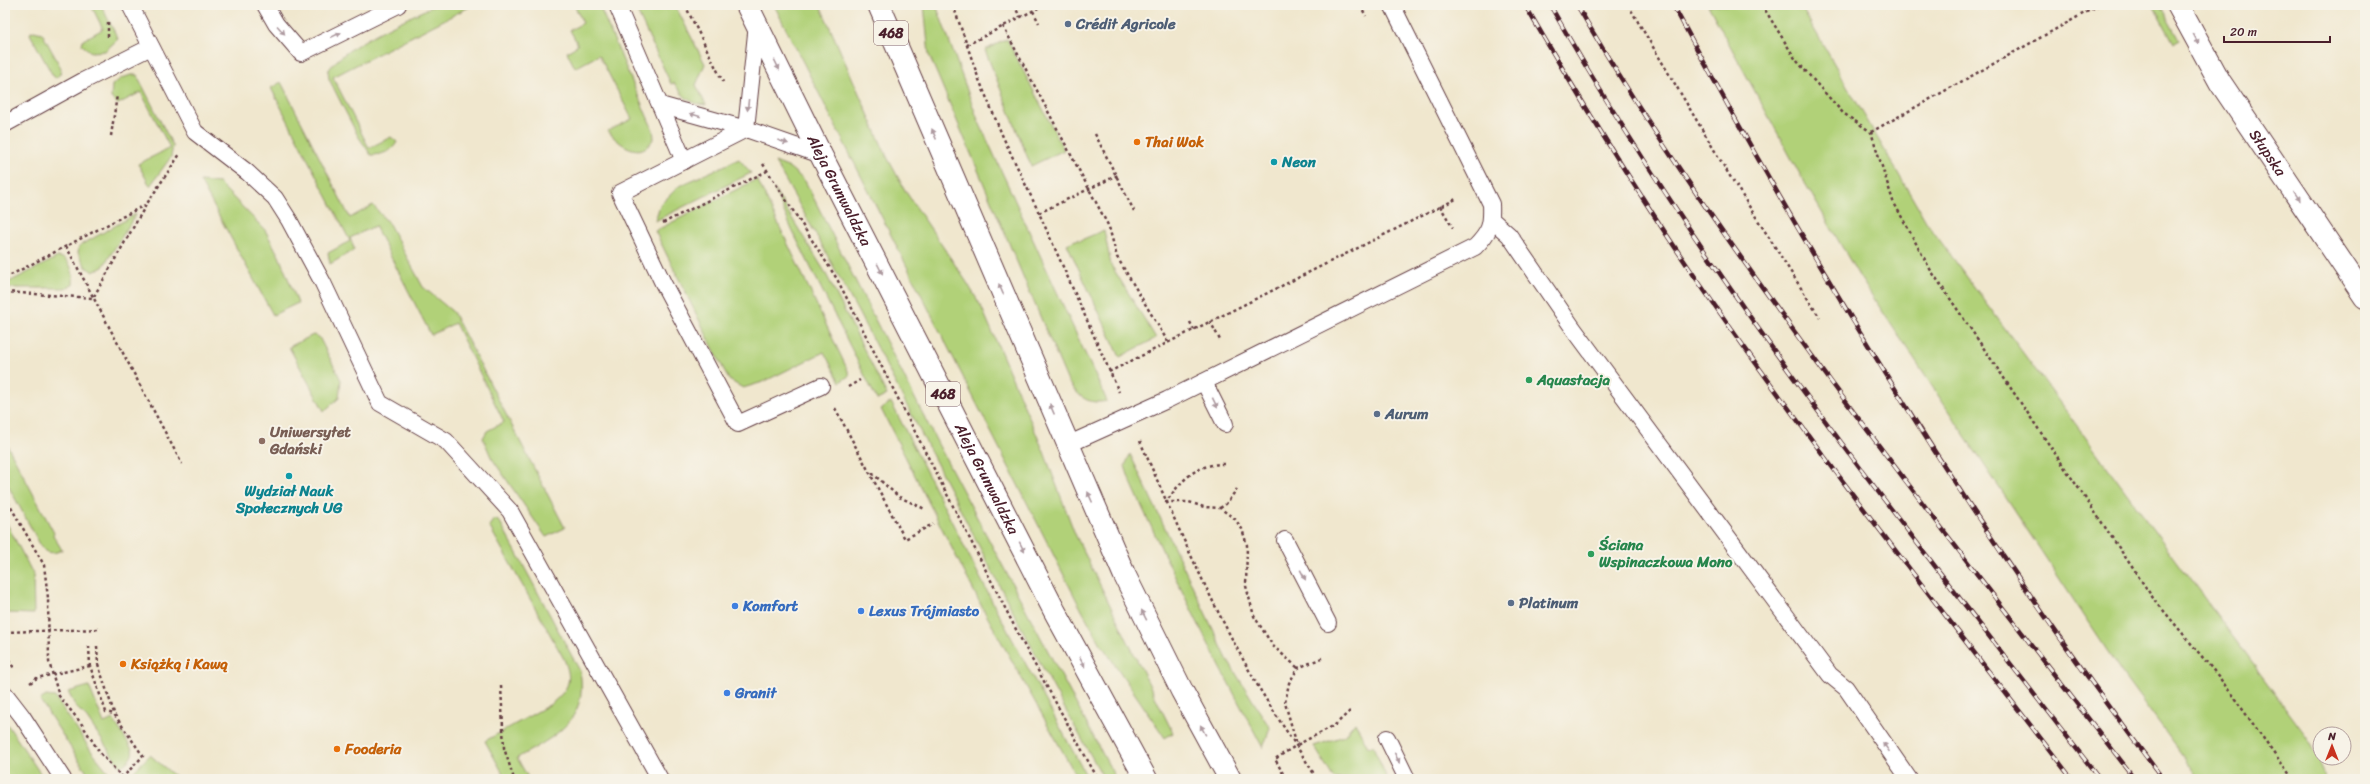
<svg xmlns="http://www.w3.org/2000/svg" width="2370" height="784" font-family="Sriracha,sans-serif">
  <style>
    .green { fill: #b1d178; stroke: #7e7852 }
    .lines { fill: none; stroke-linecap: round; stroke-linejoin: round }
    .service-casing { stroke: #633d43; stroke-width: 18 }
    .minor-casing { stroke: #633d43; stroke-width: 24 }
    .primary-casing { stroke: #633d43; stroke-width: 24 }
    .path { stroke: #633d43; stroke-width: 2.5; stroke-dasharray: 3 3; stroke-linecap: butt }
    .service { stroke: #fff; stroke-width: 16 }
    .minor { stroke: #fff; stroke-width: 22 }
    .primary { stroke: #fff; stroke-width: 22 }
    .rail-casing { stroke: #4a1f2b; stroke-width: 4.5 }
    .rail { stroke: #f7f3e8; stroke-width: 3; stroke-dasharray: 9; stroke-linecap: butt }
    .oneway { fill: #ae9aa0 }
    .service-dot { fill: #5c6f8a; stroke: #f7f3e8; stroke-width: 1.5 }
    .food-dot { fill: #e8710a; stroke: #f7f3e8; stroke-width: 1.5 }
    .culture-dot { fill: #0f9aa8; stroke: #f7f3e8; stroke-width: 1.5 }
    .leisure-dot { fill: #2e9e5b; stroke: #f7f3e8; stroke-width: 1.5 }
    .education-dot { fill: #8d6e63; stroke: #f7f3e8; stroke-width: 1.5 }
    .shop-dot { fill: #3f7fe0; stroke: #f7f3e8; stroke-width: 1.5 }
    .labels { text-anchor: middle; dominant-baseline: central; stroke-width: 4; stroke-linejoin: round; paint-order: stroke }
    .shield { fill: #f7f3e8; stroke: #7e5f64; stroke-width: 1 }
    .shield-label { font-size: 14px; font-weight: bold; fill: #4a1f2b }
    .service-label { font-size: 15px; font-weight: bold; fill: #4e5e75; stroke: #f7f3e8; text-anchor: start }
    .food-label { font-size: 15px; font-weight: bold; fill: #c56008; stroke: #f7f3e8; text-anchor: start }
    .street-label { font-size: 15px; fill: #4a1f2b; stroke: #f7f3e8 }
    .culture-label { font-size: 15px; font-weight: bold; fill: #0d838f; stroke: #f7f3e8; text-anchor: start }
    .leisure-label { font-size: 15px; font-weight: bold; fill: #27864d; stroke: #f7f3e8; text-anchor: start }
    .education-label { font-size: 15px; font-weight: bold; fill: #785e54; stroke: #f7f3e8; text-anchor: start }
    .shop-label { font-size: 15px; font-weight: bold; fill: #366cbe; stroke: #f7f3e8; text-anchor: start }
  </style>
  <rect width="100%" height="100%" fill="#f7f3e8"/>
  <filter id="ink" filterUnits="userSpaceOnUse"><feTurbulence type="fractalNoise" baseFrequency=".025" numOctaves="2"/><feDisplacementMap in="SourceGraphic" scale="8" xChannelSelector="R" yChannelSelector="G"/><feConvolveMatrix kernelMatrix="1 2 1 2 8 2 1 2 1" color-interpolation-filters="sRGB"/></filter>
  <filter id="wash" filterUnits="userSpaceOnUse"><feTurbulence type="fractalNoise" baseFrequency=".012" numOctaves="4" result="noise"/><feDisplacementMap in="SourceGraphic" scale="16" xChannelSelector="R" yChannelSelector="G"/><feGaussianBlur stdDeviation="0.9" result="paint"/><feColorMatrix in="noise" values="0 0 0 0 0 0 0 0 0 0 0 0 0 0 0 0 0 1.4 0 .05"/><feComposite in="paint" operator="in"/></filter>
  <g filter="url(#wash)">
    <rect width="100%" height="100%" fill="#f0e7ce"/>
    <g class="green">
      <polygon points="91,5 101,5 118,39 105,51 91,52 82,45 83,40 103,29"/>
      <path d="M435 5H473L333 77 369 148 391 137 397 142C392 152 381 155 371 155L358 136 329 79 328 71C344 45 407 19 435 5Z"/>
      <path d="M574 5H599L653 130 654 137C643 162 619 145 608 131L632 119 599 55 575 68 567 52 578 45 570 30 583 23Z"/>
      <path d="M634 5H675L705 64 696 85 706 105C689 104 683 96 674 83L671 84Z"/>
      <polygon points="774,5 820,5 887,157 906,192 966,281 981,306 1044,452 1075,534 1173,733 1165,738 1101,644 1080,607"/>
      <path d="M924 5H936L978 120 1107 401C1087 405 1080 397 1068 382L929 55Z"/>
      <polygon points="1708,5 1800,5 1927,223 2307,737 2326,779 2200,779 2124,676 1859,276 1802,178"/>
      <polygon points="2153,5 2160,5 2179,40 2174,43"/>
      <polygon points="34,31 42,33 61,68 60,74 56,78 53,76 30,34 31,32"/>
      <polygon points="1007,39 1064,150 1031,166 985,50"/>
      <polygon points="131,75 137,75 173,146 171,157 150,186 138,164 170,148 141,92 118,104 111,98 112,85 122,78"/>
      <polygon points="281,82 350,218 373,205 389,224 423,287 453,312 565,528 546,537 491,457 483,438 487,431 504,422 455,323 431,335 375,226 350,238 354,248 353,251 330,264 328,253 350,241 271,88"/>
      <polygon points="739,159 751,173 655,221 660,205 679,186"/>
      <path d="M775 162 790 168 805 181 938 444 1116 779H1104C988 576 892 363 775 162Z"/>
      <polygon points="757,179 850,375 840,382 824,352 763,382 743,388 729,380 655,231"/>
      <polygon points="200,181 219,183 265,230 279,256 298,303 273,315"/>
      <polygon points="774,189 825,272 887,395 877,400 792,230"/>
      <polygon points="136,214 103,267 93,272 86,267 78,253 79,246"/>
      <polygon points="1104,230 1111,265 1156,338 1120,357 1067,244 1078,239 1079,241"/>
      <path d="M58 257C71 258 74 274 73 285L65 288H5V284Z"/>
      <polygon points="313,335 319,337 341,380 339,398 324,411 289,347"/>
      <polygon points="891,402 996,609 1088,779 1078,779 983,609 881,409"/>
      <path d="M5 441 54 533 53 535 62 550C53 554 49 554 42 548L5 480Z"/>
      <path d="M1130 454 1228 661 1270 728 1263 748C1215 659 1170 570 1129 478L1125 466Z"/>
      <path d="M494 519 500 522 580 671C589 721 554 737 517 758L529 779H506L485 741 551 704C569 689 573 681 564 659L489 526Z"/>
      <polygon points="5,520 33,574 34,614 5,613"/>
      <path d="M89 686 104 723 113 719 132 749C134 758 127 762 120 767L87 718 76 707 68 692Z"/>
      <polygon points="46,696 55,697 92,752 114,779 91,779 40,700"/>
      <polygon points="5,721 7,724 44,779 5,779"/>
      <polygon points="1355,722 1368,747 1373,746 1387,779 1334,779 1314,746 1344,736"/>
      <polygon points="150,755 177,778 179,779 135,779 133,772"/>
    </g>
  </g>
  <g filter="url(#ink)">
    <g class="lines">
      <defs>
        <g id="service">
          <polyline points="130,5 195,132 247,172 275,198 289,220 323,283 380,403 446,441 510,511 660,779"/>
          <polyline points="265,5 276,24 301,53 398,5"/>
          <polyline points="617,5 684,161"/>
          <polyline points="660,105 746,129 821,155"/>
          <polyline points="5,124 83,81 151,47"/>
          <polyline points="746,129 620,193 663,283 738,424 821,386"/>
          <polyline points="746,129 757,24"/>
          <polyline points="1492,220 1509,235 1573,328 1830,675 1846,688 1909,779"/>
          <polyline points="1204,382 1225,424"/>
          <path d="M1067 445 1167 400 1475 247C1490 232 1492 225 1491 204L1392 5"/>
          <polyline points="1285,540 1328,623"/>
          <polyline points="5,694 22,716 63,779"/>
          <polyline points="1387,738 1407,779"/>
        </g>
        <g id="minor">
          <path id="s1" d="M2178 5 2220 82 2365 297"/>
        </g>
        <g id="primary">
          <path id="s2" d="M747 5 821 155 1054 610 1146 779"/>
          <polyline points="879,5 1124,574 1182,691 1230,779"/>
        </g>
      </defs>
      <use href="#service" class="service-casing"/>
      <use href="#minor" class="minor-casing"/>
      <use href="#primary" class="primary-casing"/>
      <g class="path">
        <polyline points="685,5 723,82"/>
        <polyline points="953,5 978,77 1003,137 1039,213 1119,392"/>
        <polyline points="1014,5 1020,17"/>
        <polyline points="1360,5 1366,16"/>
        <polyline points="1628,5 1728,173 1820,318"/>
        <polyline points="1762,5 1796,60 1817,84 1843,113 1871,132 1893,201 1930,269 2153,598 2219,677 2293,779"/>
        <polyline points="44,9 45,5"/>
        <polyline points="1033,11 1039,23"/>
        <polyline points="108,22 108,37"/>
        <polyline points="1003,26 1109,227 1117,257 1168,342"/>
        <polyline points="967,45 1044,5"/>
        <polyline points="1871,132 2099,5"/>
        <polyline points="1095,134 1134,211"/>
        <polyline points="111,136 117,95"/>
        <polyline points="763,164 837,279 1025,647 1098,779"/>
        <polyline points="1440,206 1453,228"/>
        <polyline points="1039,213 1120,174"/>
        <polyline points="663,223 767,171"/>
        <polyline points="66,246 182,464"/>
        <polyline points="5,278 145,205"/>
        <polyline points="5,292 93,298 146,205 180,154"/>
        <polyline points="1210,321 1221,342"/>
        <polyline points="1190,322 1194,330"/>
        <polyline points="1109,372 1458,198"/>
        <polyline points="848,387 860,380"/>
        <polyline points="835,408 905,539 933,524"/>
        <path d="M1140 441C1175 521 1210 602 1254 679 1273 713 1297 745 1317 779"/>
        <path d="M1224 464C1195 464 1182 480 1166 502H1189L1204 507 1220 508 1235 519 1242 529 1247 545 1246 586 1254 616 1273 646 1298 668"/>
        <polyline points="872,473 899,497 925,509"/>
        <polyline points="5,497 44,565 48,598 49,662 59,696 81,723 100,753 124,779"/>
        <polyline points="1220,508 1226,504 1237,489"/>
        <polyline points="5,632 101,629"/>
        <polyline points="89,646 90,666 106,712 114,714 143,756 122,778"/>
        <polyline points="97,646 98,664 114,713"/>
        <polyline points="5,655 14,668"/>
        <polyline points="1322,658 1298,668 1289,683 1285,703 1297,745 1335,725 1350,711"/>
        <polyline points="30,683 37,678 90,666"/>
        <polyline points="501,686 504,748 514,779"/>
        <polyline points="1286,779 1275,759 1297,745"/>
      </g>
      <use href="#service" class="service"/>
      <use href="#minor" class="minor"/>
      <use href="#primary" class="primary"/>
      <defs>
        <g id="rail">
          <path d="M1525 5C1584 107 1646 207 1713 303 1827 466 1951 622 2072 779"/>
          <path d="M1550 5C1707 281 1906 529 2100 779"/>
          <path d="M1577 5C1653 137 1742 261 1832 383 1931 516 2033 647 2135 779"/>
          <path d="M1673 5C1818 275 1978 535 2163 779"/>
        </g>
      </defs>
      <use href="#rail" class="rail-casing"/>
      <use href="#rail" class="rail"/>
    </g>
    <defs><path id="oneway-solid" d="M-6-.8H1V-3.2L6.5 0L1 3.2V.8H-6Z"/></defs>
    <g class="oneway">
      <use href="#oneway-solid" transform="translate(281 30) rotate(48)"/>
      <use href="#oneway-solid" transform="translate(336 35) rotate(-26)"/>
      <use href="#oneway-solid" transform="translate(2196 39) rotate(62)"/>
      <use href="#oneway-solid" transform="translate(777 65) rotate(64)"/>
      <use href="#oneway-solid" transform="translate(748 105) rotate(96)"/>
      <use href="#oneway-solid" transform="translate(695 115) rotate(-164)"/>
      <use href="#oneway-solid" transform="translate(934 134) rotate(-113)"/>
      <use href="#oneway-solid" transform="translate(783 142) rotate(19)"/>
      <use href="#oneway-solid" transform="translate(2297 196) rotate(56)"/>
      <use href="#oneway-solid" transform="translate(880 269) rotate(63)"/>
      <use href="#oneway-solid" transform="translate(1001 289) rotate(-113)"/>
      <use href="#oneway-solid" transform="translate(1215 403) rotate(64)"/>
      <use href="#oneway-solid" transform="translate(1052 409) rotate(-113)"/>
      <use href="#oneway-solid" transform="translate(1090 497) rotate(-114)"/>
      <use href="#oneway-solid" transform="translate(1022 547) rotate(63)"/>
      <use href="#oneway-solid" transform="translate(1303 575) rotate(63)"/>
      <use href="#oneway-solid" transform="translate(1144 615) rotate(-117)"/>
      <use href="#oneway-solid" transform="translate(1082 662) rotate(61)"/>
      <use href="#oneway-solid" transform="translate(1203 730) rotate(-118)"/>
      <use href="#oneway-solid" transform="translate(1886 747) rotate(-125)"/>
      <use href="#oneway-solid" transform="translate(1397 758) rotate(65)"/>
    </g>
  </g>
  <g class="service-dot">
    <circle cx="1068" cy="24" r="4"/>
    <circle cx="1377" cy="414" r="4"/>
    <circle cx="1511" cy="603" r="4"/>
  </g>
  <g class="food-dot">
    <circle cx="1137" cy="142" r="4"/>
    <circle cx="123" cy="664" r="4"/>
    <circle cx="337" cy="749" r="4"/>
  </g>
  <g class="culture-dot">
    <circle cx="1274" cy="162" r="4"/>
    <circle cx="289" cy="476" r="4"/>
  </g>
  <g class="leisure-dot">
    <circle cx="1529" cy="380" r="4"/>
    <circle cx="1591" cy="554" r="4"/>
  </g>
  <circle class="education-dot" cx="262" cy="441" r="4"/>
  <g class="shop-dot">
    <circle cx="735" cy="606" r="4"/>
    <circle cx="861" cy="611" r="4"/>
    <circle cx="727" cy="693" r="4"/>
  </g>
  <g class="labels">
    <g class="shield">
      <rect x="874" y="21" width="34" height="24" rx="3"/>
      <rect x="926" y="382" width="34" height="24" rx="3"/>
    </g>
    <g class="shield-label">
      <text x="891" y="33">468</text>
      <text x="943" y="394">468</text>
    </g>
    <g class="service-label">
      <text x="1076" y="24">Crédit Agricole</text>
      <text x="1385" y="414">Aurum</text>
      <text x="1519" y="603">Platinum</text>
    </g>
    <g class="food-label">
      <text x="1145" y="142">Thai Wok</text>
      <text x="131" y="664">Książką i Kawą</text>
      <text x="345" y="749">Fooderia</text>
    </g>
    <g class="street-label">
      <text stroke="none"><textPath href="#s1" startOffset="173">Słupska</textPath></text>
      <text stroke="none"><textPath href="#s2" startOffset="207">Aleja Grunwaldzka</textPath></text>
      <text stroke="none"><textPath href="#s2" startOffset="531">Aleja Grunwaldzka</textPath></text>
    </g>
    <g class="culture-label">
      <text x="1282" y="162">Neon</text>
      <text x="289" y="491" text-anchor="middle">Wydział Nauk<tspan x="289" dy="17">Społecznych UG</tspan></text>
    </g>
    <g class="leisure-label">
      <text x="1537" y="380">Aquastacja</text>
      <text x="1599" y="545">Ściana<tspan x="1599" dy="17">Wspinaczkowa Mono</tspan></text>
    </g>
    <g class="education-label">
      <text x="270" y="432">Uniwersytet<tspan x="270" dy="17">Gdański</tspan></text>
    </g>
    <g class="shop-label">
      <text x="743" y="606">Komfort</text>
      <text x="869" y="611">Lexus Trójmiasto</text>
      <text x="735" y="693">Granit</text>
    </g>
  </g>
  <rect width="2370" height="784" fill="none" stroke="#f7f3e8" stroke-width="20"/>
  <g transform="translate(2332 746)"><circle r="19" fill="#f7f3e8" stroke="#b29e9c"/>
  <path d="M0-3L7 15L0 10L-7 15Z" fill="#c8321e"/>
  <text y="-6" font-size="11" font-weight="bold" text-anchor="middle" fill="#4a1f2b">N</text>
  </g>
  <path d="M2224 36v6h106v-6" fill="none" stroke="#4a1f2b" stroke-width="2"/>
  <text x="2230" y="36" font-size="12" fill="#4a1f2b" stroke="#f7f3e8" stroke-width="3" paint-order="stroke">20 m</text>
</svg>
